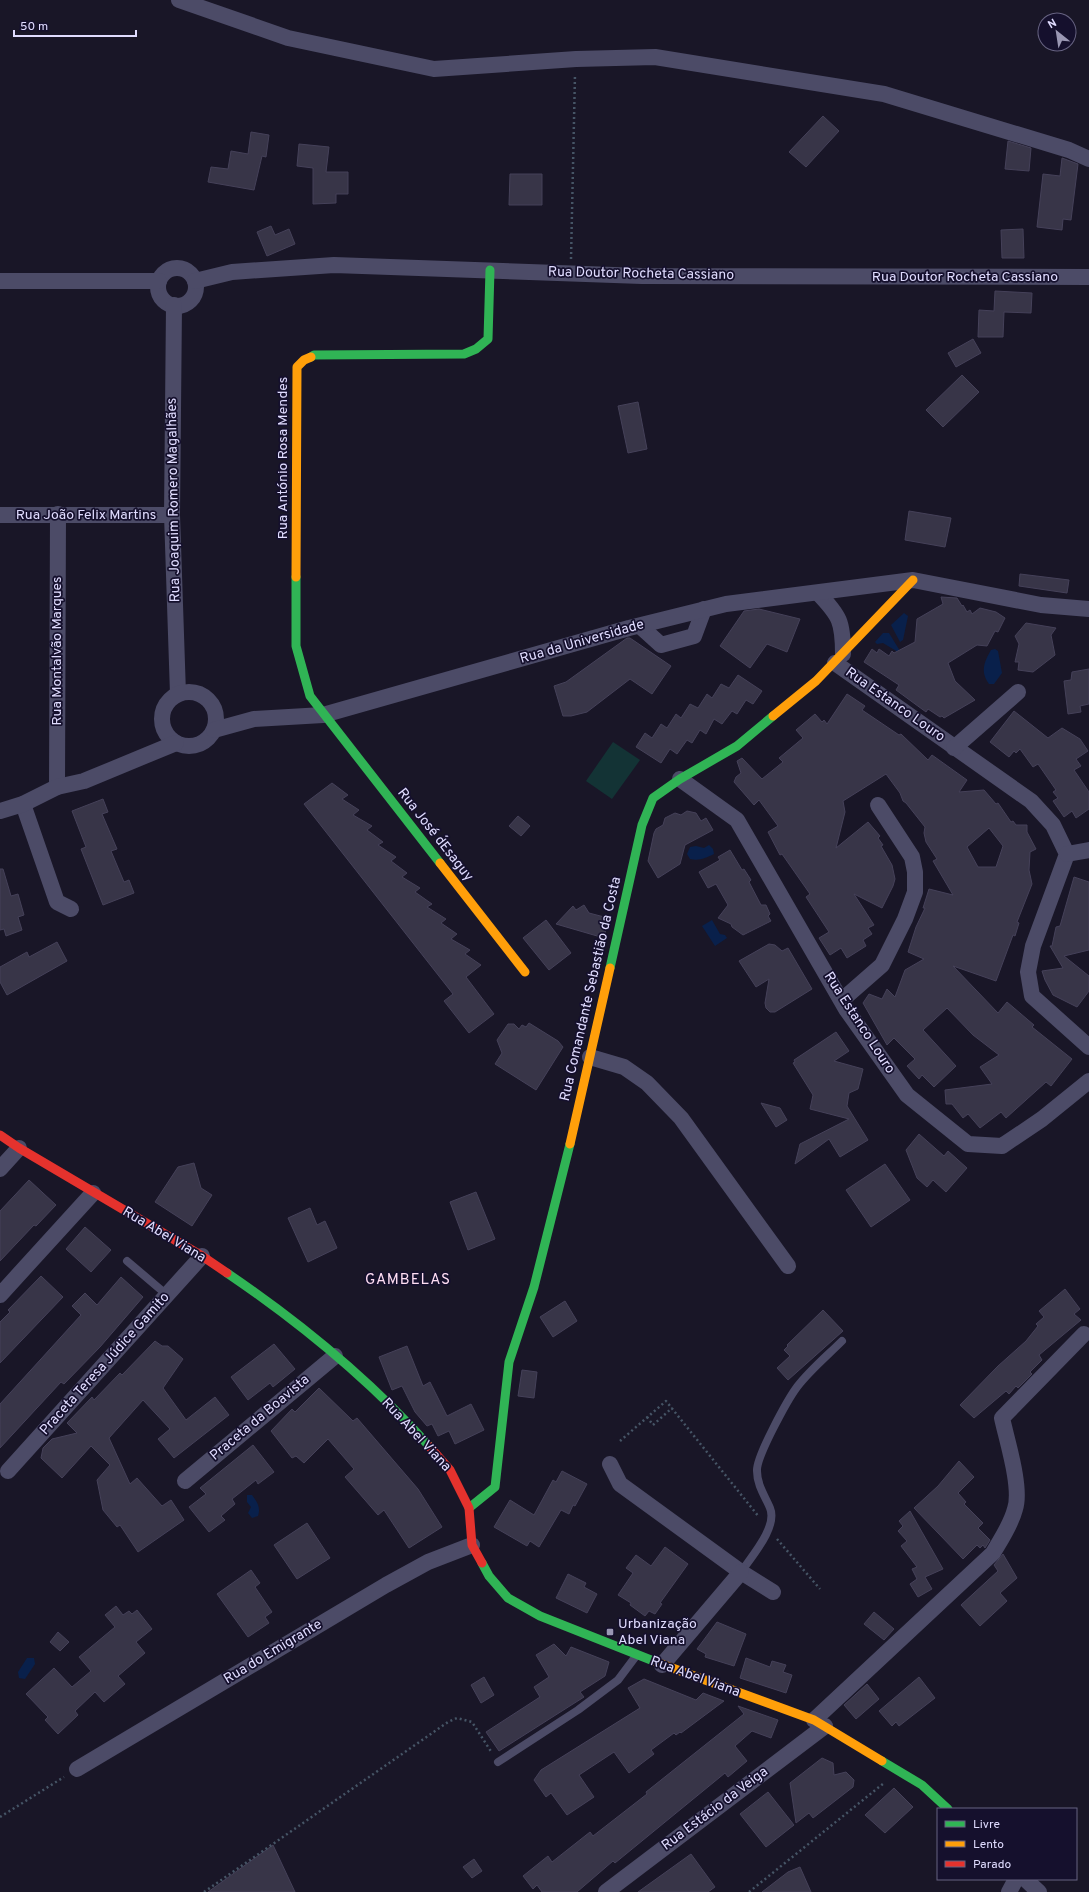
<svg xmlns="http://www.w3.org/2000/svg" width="1089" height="1892" font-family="Overpass,sans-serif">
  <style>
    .green { fill: #133335 }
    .water { fill: #09204b }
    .building { fill: #383548; stroke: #454159; fill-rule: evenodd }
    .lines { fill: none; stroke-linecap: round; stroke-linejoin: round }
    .path { stroke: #465566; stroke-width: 2.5; stroke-dasharray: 2 3; stroke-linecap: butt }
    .lane { stroke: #4c4b67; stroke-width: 8 }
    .street { stroke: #4c4b67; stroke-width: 16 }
    .fast { stroke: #30b455; stroke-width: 9 }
    .slow { stroke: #ff9f0a; stroke-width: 9 }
    .jam { stroke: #e5322d; stroke-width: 9 }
    .poi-dot { fill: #9a97b3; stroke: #15102d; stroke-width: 1.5 }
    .labels { text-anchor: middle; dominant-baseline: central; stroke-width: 3.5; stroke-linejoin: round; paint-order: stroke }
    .street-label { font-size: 14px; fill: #e0dcff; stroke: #15102d }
    .poi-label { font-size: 14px; fill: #e0dcff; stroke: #15102d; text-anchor: start }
    .neighbourhood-label { font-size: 15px; letter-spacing: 1px; fill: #ffdef3; stroke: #15102d }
  </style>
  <rect width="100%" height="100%" fill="#191627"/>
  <polygon class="green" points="613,742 640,760 612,799 586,781"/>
  <g class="water">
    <polygon points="904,613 908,616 903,640 900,642 891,625"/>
    <polygon points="883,633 889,633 900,651 898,652 883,643 877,644 875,642"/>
    <path d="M995 649 998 651 1002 673 994 684H989C980 672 984 662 991 650Z"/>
    <path d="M709 845 713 849 714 854C705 858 700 861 690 859L687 854 690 847 696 846 704 848Z"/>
    <polygon points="712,920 720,934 725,935 727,938 715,946 702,926"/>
    <path d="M247 1495H252C257 1502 261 1507 258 1516L252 1518 248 1513 251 1507 247 1502Z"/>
    <polygon points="27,1658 34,1658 35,1664 25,1679 19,1678 18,1672"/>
  </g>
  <g class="building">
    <polygon points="823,116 839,131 806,167 789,152"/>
    <polygon points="251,132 269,135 266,157 262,156 254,190 208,182 211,167 228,169 231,151 248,154"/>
    <polygon points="1008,141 1031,148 1029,171 1005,169"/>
    <polygon points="299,144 329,147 326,172 348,172 348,194 336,194 336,203 313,204 313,168 297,166"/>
    <polygon points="1062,158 1078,164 1071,220 1063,219 1062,230 1037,227 1043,174 1060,176"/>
    <polygon points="510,174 542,174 542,205 509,205"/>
    <polygon points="271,226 275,235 289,229 295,244 267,256 257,232"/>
    <polygon points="1023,229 1024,258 1002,258 1001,230"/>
    <polygon points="995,291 1032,293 1031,313 1004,312 1003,337 978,337 979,310 994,311"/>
    <polygon points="973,339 981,353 956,367 948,353"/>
    <polygon points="962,375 979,392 943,427 926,410"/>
    <polygon points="638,402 647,449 628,453 618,406"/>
    <polygon points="909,511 951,518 945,547 905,540"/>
    <polygon points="1020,574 1069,580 1067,593 1019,586"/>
    <polygon points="941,597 957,598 962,606 963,605 967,612 970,610 972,614 980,608 996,612 1005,618 998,632 995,631 987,646 977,645 948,663 955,681 975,700 944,718 942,716 940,717 928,709 926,712 896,690 899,685 864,662 872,649 877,653 879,649 889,656 892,651 894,653 915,642 917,619 943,604"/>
    <polygon points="759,609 800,619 787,652 767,644 750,668 720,646 744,611"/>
    <polygon points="1026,623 1056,628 1051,635 1055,655 1033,672 1018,670 1019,662 1015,662 1019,644 1015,636"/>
    <polygon points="627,638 630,638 671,666 652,694 630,679 587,712 571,716 563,716 554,686 566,682"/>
    <polygon points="1089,669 1089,704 1080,706 1081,712 1068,714 1064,681 1071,680 1072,672"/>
    <polygon points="738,675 762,691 753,704 746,700 737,714 732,711 722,724 714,719 706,734 700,730 692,743 687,740 677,754 670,749 661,763 636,747 645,733 652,738 661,724 667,728 676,714 681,718 690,704 698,708 707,694 712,698 721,684 729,688"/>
    <path d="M847 694 865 706 862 710 899 735 901 734 928 760 932 755 967 780 959 792 984 790 996 804 998 803 1011 822 1013 821 1016 825H1027V832L1036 849 1030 852 1029 870 1032 884 1017 922 1019 923 1015 936 1013 935 996 981 953 966 998 1013 1007 1002 1034 1025 1032 1027 1072 1059 1051 1086 1046 1082 1006 1118 1001 1112 980 1128 968 1114 963 1118 952 1104H946L945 1090 992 1084 980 1067 999 1055 973 1035 947 1008 923 1030 956 1066 934 1087 922 1075 919 1079 907 1066 915 1059 894 1038 887 1045 863 1003 869 994 882 999 887 989 895 997 905 970 924 959 908 952 916 927 925 908H923L929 889 953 895 933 861 937 859 926 842 924 833 925 827 906 803 903 801 900 793 886 774 843 801 845 812 836 848 868 822 880 836 878 838 883 845 881 846 892 865 895 879 893 886 882 908 854 894 874 925 868 928 872 934 863 940 866 946 847 958 841 948 830 955 819 938 829 932 806 897 810 894 782 854 780 855 768 832 778 826 759 800 754 805 734 782 736 777 741 773 737 761 742 758 762 779 783 762 779 758 803 738 796 730 815 714 822 722 824 720 827 724ZM989 828 1003 846 996 867H978L967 847Z"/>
    <polygon points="1014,711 1048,738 1062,728 1080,739 1088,751 1076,759 1081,766 1074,770 1089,792 1089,809 1076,818 1072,811 1064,817 1053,801 1058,798 1053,792 1056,790 1038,764 1033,767 1020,749 1016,753 1014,751 1009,757 990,742"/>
    <polygon points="332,783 348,795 342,799 359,810 353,815 372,826 367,830 383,842 378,845 396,857 391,861 407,873 402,877 420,888 415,892 432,904 427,907 446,919 441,923 457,934 451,939 470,950 465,954 481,965 466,977 494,1014 469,1033 444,1001 453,994 304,804"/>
    <polygon points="103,799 108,812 102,814 117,849 111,851 124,882 129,880 134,893 103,905 81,849 86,847 72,811"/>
    <polygon points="687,811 696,813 701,821 706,818 713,830 685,845 680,864 658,878 648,861 654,833 656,829 663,825 665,818 675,813 681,815"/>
    <polygon points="518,816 530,826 521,836 509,826"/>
    <polygon points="730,850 742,870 744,869 751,880 749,882 761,905 766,905 770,914 768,916 771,921 743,935 732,927 731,924 718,918 728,905 716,884 708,888 699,872 720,860 718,857"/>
    <polygon points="0,869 3,869 11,896 18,894 24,915 18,917 22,930 6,936 4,929 0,930"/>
    <polygon points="1074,877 1089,882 1089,950 1064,956 1089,976 1089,991 1077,1007 1053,995 1045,980 1042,971 1063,968 1050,946 1052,946 1056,927 1060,926"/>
    <polygon points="584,905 589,913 608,918 604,938 556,924 573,906 576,910"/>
    <polygon points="546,920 571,953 549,970 523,938"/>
    <polygon points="57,942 67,961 7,995 0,982 0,967 27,952 29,957"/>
    <polygon points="769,944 775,945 782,951 788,948 812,989 775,1012 770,1012 766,1008 765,1003 769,979 756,987 739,961"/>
    <polygon points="529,1023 558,1041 563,1047 536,1090 495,1064 502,1053 497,1040 508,1024 514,1024 519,1029 522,1025 526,1027"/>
    <polygon points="836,1032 849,1051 834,1061 863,1069 858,1089 849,1093 847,1106 868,1140 840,1157 829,1139 795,1164 800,1144 849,1119 810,1109 813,1095 793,1063 795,1062 794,1060"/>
    <polygon points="761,1103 780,1108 787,1120 776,1127"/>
    <polygon points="919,1134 944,1156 948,1151 967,1168 946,1192 933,1180 927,1187 917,1178 906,1150"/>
    <polygon points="194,1163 201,1188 212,1195 192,1226 155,1202 178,1167"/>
    <polygon points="885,1164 910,1200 871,1227 846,1190"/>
    <polygon points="29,1180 56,1205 36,1226 34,1225 0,1261 0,1211"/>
    <polygon points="476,1192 495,1239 468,1250 450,1202"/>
    <polygon points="310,1208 317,1225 325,1221 337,1248 308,1262 288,1218"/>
    <polygon points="85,1227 111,1250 91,1272 66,1249"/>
    <polygon points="41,1276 63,1297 0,1363 0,1322 10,1312 8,1310"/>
    <polygon points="121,1277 143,1297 100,1347 64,1384 61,1382 0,1448 0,1404 81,1315 72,1306 85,1293 97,1305"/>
    <polygon points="1065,1289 1080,1309 1074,1314 1081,1320 1039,1355 1042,1360 1030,1372 1032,1374 1018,1388 1016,1386 1009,1394 1006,1391 974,1418 960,1405 998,1366 1026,1341 1038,1326 1036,1324 1044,1317 1039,1311"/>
    <polygon points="565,1301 577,1321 553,1337 540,1317"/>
    <polygon points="823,1310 843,1331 788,1380 777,1368 790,1356 784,1350 788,1346 787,1345"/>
    <polygon points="155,1341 162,1346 168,1346 183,1359 163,1388 186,1420 215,1397 229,1415 174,1458 158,1439 170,1429 143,1400 109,1438 130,1484 137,1478 162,1506 171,1500 184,1520 138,1552 120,1525 117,1527 103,1510 97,1480 110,1465 91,1446 62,1478 41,1458 43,1448 52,1439 77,1433 67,1423 92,1397 94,1400 120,1373 122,1375"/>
    <polygon points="274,1344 295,1369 273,1387 270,1383 248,1400 231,1377"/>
    <polygon points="407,1346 423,1386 430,1382 447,1416 471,1404 484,1430 455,1444 449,1431 438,1436 432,1424 427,1426 415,1412 402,1386 392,1390 379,1357"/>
    <polygon points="522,1370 537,1372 534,1398 518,1396"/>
    <polygon points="319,1388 353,1421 357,1418 418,1489 442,1527 409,1548 384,1510 378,1515 345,1477 354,1469 328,1439 304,1463 296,1456 292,1458 271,1431 292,1409 295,1412"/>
    <polygon points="253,1445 274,1472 258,1484 256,1480 232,1499 235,1504 221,1516 225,1520 209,1532 189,1507 206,1494 200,1488"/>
    <polygon points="959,1461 974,1477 958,1493 966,1502 964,1504 983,1523 978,1528 990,1540 985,1548 983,1545 980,1548 977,1545 963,1559 914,1508 938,1486"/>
    <polygon points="562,1471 587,1484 575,1506 573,1505 569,1514 561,1510 539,1547 530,1541 527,1546 494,1527 510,1500 534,1515 553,1480 556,1482"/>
    <polygon points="910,1511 943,1569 925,1577 932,1589 918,1597 910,1584 917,1579 912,1569 917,1567 901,1546 907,1541 898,1531 903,1526 899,1521"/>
    <polygon points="307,1523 330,1558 297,1579 274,1545"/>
    <polygon points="665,1547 688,1564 660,1603 662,1604 655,1614 649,1611 645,1616 630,1605 631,1603 618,1595 633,1573 626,1568 636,1555 651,1566"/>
    <polygon points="1003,1554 1017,1578 1000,1593 1007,1601 980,1626 961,1605 998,1571 994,1565"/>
    <polygon points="251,1570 260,1583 255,1587 272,1612 265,1617 269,1623 248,1637 217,1594"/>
    <polygon points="568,1574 586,1583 584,1587 597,1594 587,1613 556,1598"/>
    <polygon points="116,1606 123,1615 129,1611 132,1614 137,1610 152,1629 136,1642 145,1653 118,1676 125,1684 104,1702 95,1692 75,1711 78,1715 58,1734 45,1720 48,1717 26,1694 54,1668 72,1687 91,1671 79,1657 115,1627 105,1615"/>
    <polygon points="874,1612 894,1629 884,1640 864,1624"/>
    <polygon points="717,1622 746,1634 734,1666 705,1657 706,1654 697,1649"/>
    <polygon points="58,1632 69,1642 60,1651 50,1642"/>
    <polygon points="554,1644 566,1656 571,1647 609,1662 605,1676 580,1692 584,1697 499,1751 486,1732 540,1697 534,1687 549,1677 536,1655"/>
    <polygon points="746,1658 770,1667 772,1661 786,1665 783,1672 792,1675 786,1693 740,1678"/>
    <polygon points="484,1677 494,1695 481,1703 471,1685"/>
    <polygon points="919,1677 935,1698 899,1726 896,1722 892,1726 879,1711"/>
    <polygon points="644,1679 696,1700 703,1693 724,1701 681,1733 680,1732 676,1735 674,1733 651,1750 654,1754 629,1773 614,1752 579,1775 594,1797 567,1815 551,1793 546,1797 534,1780 541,1770 640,1708 628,1688"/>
    <polygon points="867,1684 879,1699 856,1719 844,1705"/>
    <polygon points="738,1706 778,1720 771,1738 752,1731 735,1746 747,1761 728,1777 725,1773 615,1863 613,1861 577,1892 542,1892 537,1885 533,1889 523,1876 548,1856 552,1862 590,1832 593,1836 647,1794 646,1792 744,1714"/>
    <polygon points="822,1758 833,1763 834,1775 846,1772 854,1780 853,1787 813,1818 809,1813 796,1823 790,1783"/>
    <polygon points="894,1788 913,1807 885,1833 865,1815"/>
    <polygon points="768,1792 794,1825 766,1847 740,1814"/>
    <polygon points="273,1845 295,1892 208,1892"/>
    <polygon points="691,1854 715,1887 708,1892 638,1892"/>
    <polygon points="474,1859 482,1871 472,1878 463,1867"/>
    <polygon points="800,1867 811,1892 762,1892 788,1872"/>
  </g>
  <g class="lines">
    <g class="path">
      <polyline points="571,259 575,74"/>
      <polyline points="647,1417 653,1425 672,1408"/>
      <polyline points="620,1441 666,1401 759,1517"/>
      <polyline points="777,1539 820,1589"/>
      <polyline points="0,1817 64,1777"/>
      <polyline points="204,1892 448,1722 457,1718 472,1722 492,1753"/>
      <polyline points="749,1892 884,1783"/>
    </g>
    <g class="lane">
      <polyline points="127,1261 167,1295"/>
      <path d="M741 1572C751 1557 778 1527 770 1508 765 1496 757 1485 757 1471 756 1457 788 1399 797 1387 810 1370 827 1356 842 1341"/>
      <polyline points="498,1762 578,1710 618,1680 636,1656"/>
    </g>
    <g class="street">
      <polyline points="179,0 288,38 434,69 576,59 655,57 884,94 1069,150 1089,159"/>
      <circle cx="177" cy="287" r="19"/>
      <polyline points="0,281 159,281"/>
      <polyline points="195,281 232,272 334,265 642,276 1089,277"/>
      <polyline points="174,305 172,515 178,694"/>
      <polyline points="0,515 172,515"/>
      <path d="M818 593C840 616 843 622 843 654"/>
      <polyline points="640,626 661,645 694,636 704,609"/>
      <polyline points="835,663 1031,801 1053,825 1067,854 1033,946 1028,972 1032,996 1089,1047"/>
      <circle cx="189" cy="719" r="27"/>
      <polyline points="214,730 254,719 323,715 629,628 726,604 913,580 1041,605 1089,609"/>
      <polyline points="954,748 1018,692"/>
      <polyline points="680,779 737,820 846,1009 907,1095 968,1144 1002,1146 1042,1119 1089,1081"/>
      <polyline points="57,787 58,514"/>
      <polyline points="23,804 57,902 71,909"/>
      <polyline points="0,811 23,804 57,787 84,781 176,743"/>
      <polyline points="1067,854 1089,850"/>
      <polyline points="842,1000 882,965 905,919 915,892 915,872 912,857 878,805"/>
      <polyline points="590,1057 624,1067 647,1083 681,1118 788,1266"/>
      <polyline points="0,1169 19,1148"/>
      <polyline points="0,1295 93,1193"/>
      <polyline points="610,1464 620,1484 741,1572 773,1592"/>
      <polyline points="8,1471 202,1256"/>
      <polyline points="185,1481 335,1356"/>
      <polyline points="662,1665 741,1572"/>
      <path d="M814 1720 993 1553C1001 1539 1011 1525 1015 1509 1022 1488 1007 1441 1002 1418L1084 1334"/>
      <polyline points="77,1769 386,1585 428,1562 472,1545"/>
      <polyline points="1025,1879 1039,1892"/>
      <polyline points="606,1892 825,1726"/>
      <polyline points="1009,1892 1016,1879"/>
    </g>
    <g class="fast">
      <polyline points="311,357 314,355 464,354 476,349 488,339 490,270"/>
      <polyline points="296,577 296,646 310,696 440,863"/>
      <polyline points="610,968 642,825 653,798 680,779 737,746 773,716"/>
      <path d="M227 1273C299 1322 370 1380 429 1446"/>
      <polyline points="469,1508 495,1487 509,1362 534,1287 570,1144"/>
      <polyline points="482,1563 489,1576 508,1598 540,1616 656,1662"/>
      <polyline points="882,1761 922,1785 948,1809"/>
    </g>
    <g class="slow">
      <polyline points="296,577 297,367 304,360 311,357"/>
      <polyline points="773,716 816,681 913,580"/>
      <polyline points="440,863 525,972"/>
      <polyline points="570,1144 610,968"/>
      <polyline points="656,1662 814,1720 882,1761"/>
    </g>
    <g class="jam">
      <polyline points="0,1135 19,1148 202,1256 227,1273"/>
      <polyline points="429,1446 450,1470 469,1508 472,1545 482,1563"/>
    </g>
  </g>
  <rect class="poi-dot" x="606" y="1628" width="8" height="8" rx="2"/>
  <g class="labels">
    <g class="street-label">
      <text transform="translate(641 274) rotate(1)">Rua Doutor Rocheta Cassiano</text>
      <text x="965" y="277">Rua Doutor Rocheta Cassiano</text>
      <text transform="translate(283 458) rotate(-90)">Rua António Rosa Mendes</text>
      <text transform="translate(174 500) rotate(-91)">Rua Joaquim Romero Magalhães</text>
      <text x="86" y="515">Rua João Felix Martins</text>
      <text transform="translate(582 642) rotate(-16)">Rua da Universidade</text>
      <text transform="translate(57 651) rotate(-90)">Rua Montalvão Marques</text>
      <text transform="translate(895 705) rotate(35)">Rua Estanco Louro</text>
      <text transform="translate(435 835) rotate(52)">Rua José d´Esaguy</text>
      <text transform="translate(591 989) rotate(-77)">Rua Comandante Sebastião da Costa</text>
      <text transform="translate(859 1023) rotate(57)">Rua Estanco Louro</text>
      <text transform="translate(164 1235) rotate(31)">Rua Abel Viana</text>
      <text transform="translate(105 1364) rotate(-48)">Praceta Teresa Júdice Gamito</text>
      <text transform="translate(260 1418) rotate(-40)">Praceta da Boavista</text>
      <text transform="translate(416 1435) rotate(47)">Rua Abel Viana</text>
      <text transform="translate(273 1652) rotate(-31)">Rua do Emigrante</text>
      <text transform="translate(695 1677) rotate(20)">Rua Abel Viana</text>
      <text transform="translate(715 1809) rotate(-37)">Rua Estácio da Veiga</text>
    </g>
    <g class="poi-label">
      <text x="618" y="1624">Urbanização<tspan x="618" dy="16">Abel Viana</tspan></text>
    </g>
    <g class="neighbourhood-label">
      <text x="408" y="1280">GAMBELAS</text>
    </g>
  </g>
  <rect x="937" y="1808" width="140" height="72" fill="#15102d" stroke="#666281"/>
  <rect x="945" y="1821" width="20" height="6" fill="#30b455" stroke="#666281"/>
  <text x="973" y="1828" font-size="12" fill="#e0dcff">Livre</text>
  <rect x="945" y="1841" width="20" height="6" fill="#ff9f0a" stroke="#666281"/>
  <text x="973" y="1848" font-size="12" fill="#e0dcff">Lento</text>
  <rect x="945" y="1861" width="20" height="6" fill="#e5322d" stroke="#666281"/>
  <text x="973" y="1868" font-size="12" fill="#e0dcff">Parado</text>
  <g transform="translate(1057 32) rotate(330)"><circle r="19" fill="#15102d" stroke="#666281"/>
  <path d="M0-3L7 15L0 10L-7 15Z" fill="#9a97b3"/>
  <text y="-6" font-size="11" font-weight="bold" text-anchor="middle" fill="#e0dcff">N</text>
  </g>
  <path d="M14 30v6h122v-6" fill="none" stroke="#e0dcff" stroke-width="2"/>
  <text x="20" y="30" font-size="12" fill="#e0dcff" stroke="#15102d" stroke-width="3" paint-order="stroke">50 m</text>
</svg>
